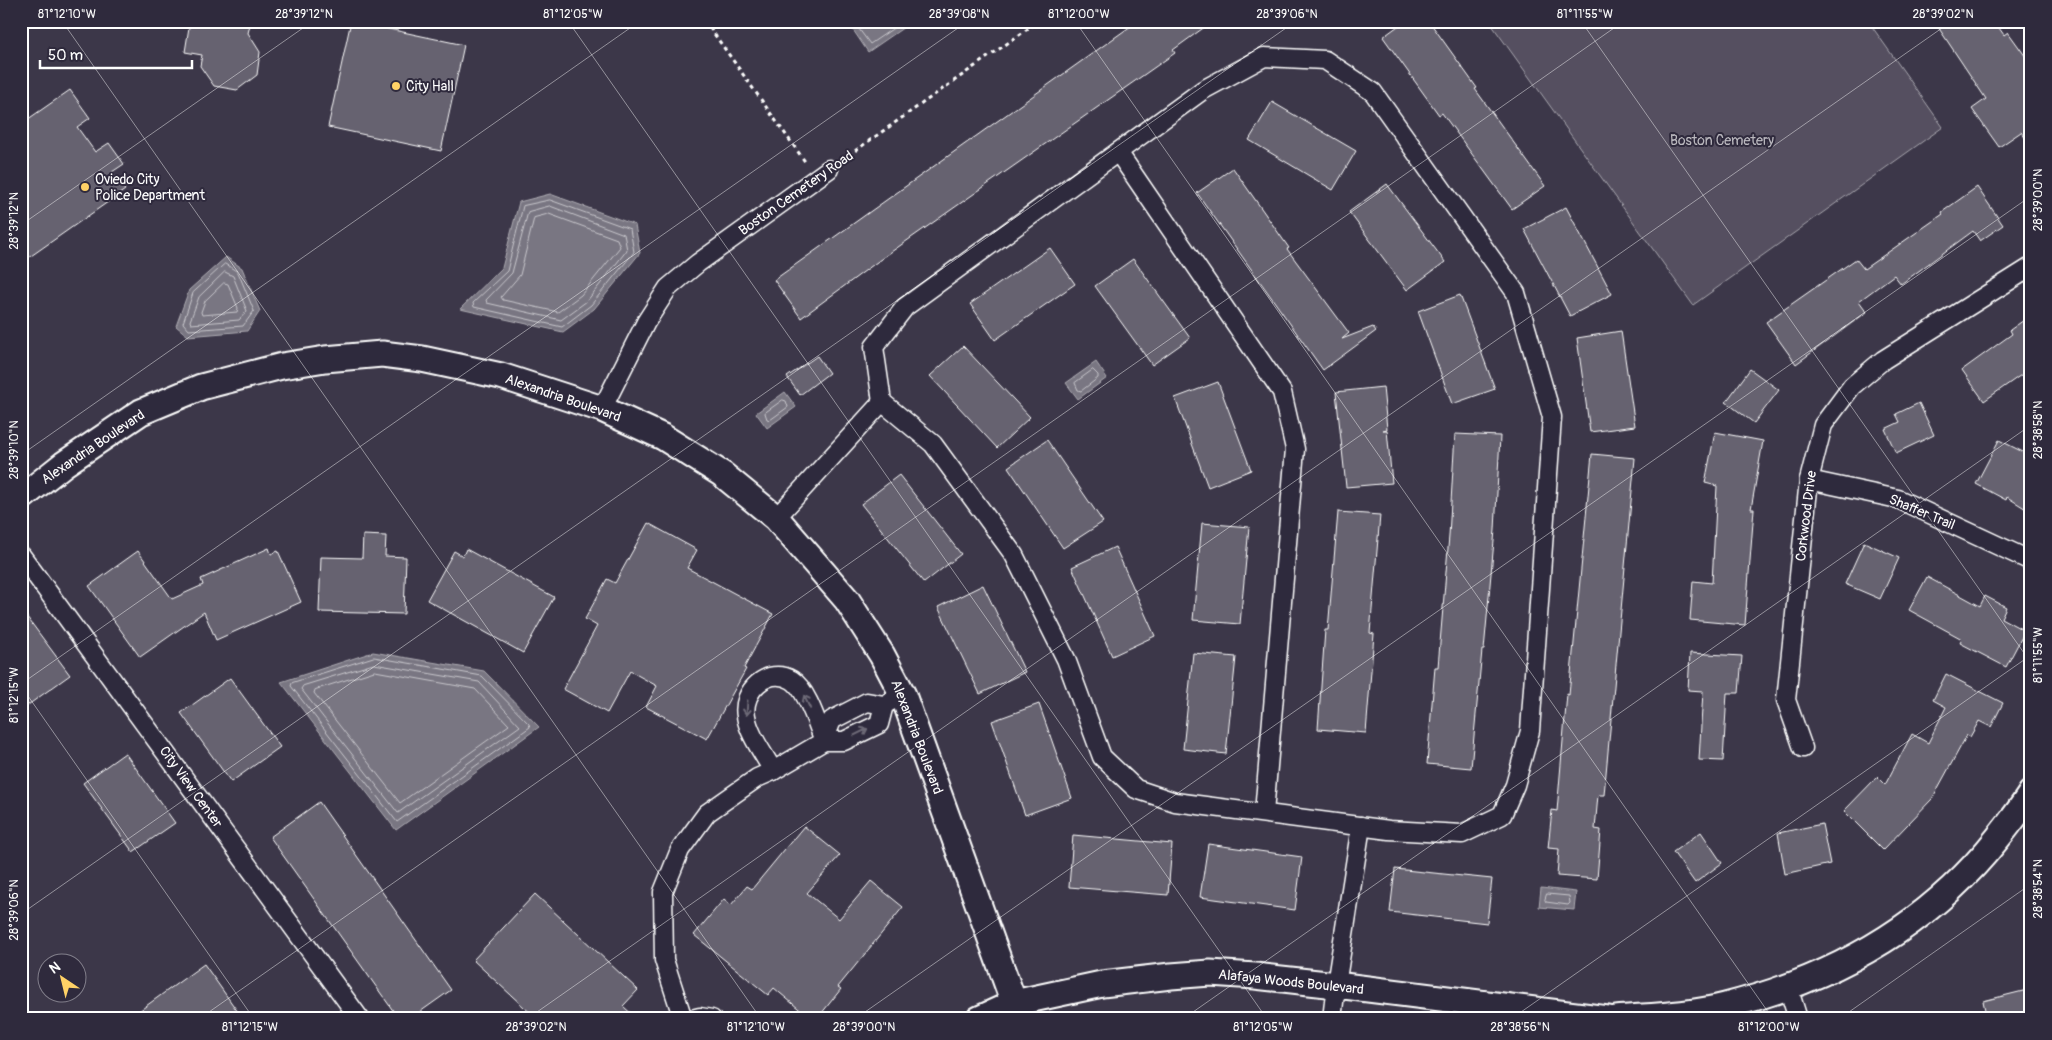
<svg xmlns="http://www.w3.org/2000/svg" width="2052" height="1040" font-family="Pangolin,sans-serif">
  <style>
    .green { fill: #555060; stroke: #aaa8b0 }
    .water { fill: #797682; stroke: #afadb4 }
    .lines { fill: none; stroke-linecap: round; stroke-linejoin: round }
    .shore { stroke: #c9c8cd; stroke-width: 1 }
    .building { fill: #666270; stroke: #fff }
    .street-casing { stroke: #fff; stroke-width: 21 }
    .secondary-casing { stroke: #fff; stroke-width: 29 }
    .path { stroke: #fff; stroke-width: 3; stroke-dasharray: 4 4; stroke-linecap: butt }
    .street { stroke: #2f2a3d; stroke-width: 18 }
    .secondary { stroke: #2f2a3d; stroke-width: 25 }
    .oneway { stroke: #6d6a77 }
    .ticks { fill: none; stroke: #fff; stroke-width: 1; stroke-opacity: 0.45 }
    .poi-dot { fill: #ffd166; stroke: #2f2a3d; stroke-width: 2 }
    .labels { text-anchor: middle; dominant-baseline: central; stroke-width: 4; stroke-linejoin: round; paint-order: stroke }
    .poi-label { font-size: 14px; fill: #fff; stroke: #2f2a3d; text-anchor: start }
    .park-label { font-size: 14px; fill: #bbb9bf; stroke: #2f2a3d }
    .street-label { font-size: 14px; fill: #fff; stroke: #2f2a3d }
    .neatline { fill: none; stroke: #fff; stroke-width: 2 }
    .ticks-label { font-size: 12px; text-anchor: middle; fill: #fff }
  </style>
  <rect width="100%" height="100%" fill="#3c3749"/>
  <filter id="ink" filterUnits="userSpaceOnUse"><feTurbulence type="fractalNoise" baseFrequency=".02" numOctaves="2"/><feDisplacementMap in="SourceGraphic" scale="10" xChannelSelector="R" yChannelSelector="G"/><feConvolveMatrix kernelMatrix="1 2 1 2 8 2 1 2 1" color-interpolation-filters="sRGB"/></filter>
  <g filter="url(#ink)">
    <polygon class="green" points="1489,21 1868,21 1943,127 1693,305"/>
    <g class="water">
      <polygon points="847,21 913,21 868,52"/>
      <polygon points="550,194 635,225 640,253 594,309 563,332 460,309 502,268 519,202"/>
      <polygon points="226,257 242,268 260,311 247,331 188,336 176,326 189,290"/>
      <polygon points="1096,362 1107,378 1078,399 1066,383"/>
      <polygon points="785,392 796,407 767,428 756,413"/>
      <polygon points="373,652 484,671 539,727 396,830 281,682"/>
      <polygon points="1541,888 1576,892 1574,910 1539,907"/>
    </g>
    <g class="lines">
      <g class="shore">
        <polyline points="853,21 870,44 904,21"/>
        <polygon points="550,200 630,229 634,252 591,305 562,327 474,307 473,303 507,271 523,206"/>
        <polygon points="550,206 624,234 627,250 587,301 561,320 487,303 486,300 512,273 528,212"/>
        <polygon points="549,214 617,239 620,247 581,295 558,312 503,300 501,297 520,275 534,218"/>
        <polygon points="225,264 238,272 254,311 243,326 189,330 183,323 193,293"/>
        <polygon points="225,272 233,276 247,311 239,320 191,324 190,321 199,297"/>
        <polygon points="224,283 228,284 238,308 237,312 202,315 201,312 205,301"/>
        <polygon points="1093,370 1098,375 1098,378 1081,391 1078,390 1075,383"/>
        <polygon points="783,400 786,401 788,407 770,420 767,419 765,413"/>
        <polygon points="374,657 482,676 529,724 530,727 397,822 291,686 292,683"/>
        <polygon points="374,664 479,682 520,726 398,813 301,689 303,686"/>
        <polygon points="375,671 475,689 509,725 400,803 314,693 315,690"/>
        <polygon points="1547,894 1569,896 1570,903 1568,905 1546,902 1545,900"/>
      </g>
    </g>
    <g class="building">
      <polygon points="190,21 251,21 248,33 260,52 257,75 237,90 214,86 200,66 202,55 185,52"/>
      <polygon points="351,21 464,45 441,151 328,127"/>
      <polygon points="1138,21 1213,21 1173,50 1175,53 881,259 801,318 774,280"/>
      <polygon points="1405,21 1429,21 1477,88 1475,89 1545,186 1512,209 1442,113 1439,115 1383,37"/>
      <polygon points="1934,21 1994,21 2004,35 2008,32 2031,64 2031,146 2021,132 1999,147 1972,109 1986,99"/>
      <polygon points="70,90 90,118 77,127 95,152 109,143 124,164 112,172 125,190 21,263 21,124"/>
      <polygon points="1272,102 1356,151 1333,190 1249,140"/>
      <polygon points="1233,168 1289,248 1287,249 1349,333 1342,339 1373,327 1376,331 1323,370 1197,193"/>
      <polygon points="1387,184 1445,262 1407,290 1349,212"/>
      <polygon points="1977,187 2003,225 1980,241 1973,231 1901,284 1894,275 1859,301 1867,312 1796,364 1766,322 1856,259 1864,269 1943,214 1942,212"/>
      <polygon points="1566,207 1612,294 1570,316 1524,229"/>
      <polygon points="1050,248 1075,284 995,340 970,304"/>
      <polygon points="1133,259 1190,338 1152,365 1095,286"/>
      <polygon points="1460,295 1495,389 1452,404 1418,311"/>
      <polygon points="2031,315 2031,368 1984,401 1962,370 2012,334 2010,330"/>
      <polygon points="1621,331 1635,426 1590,432 1577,338"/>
      <polygon points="963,346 1030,417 997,448 930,376"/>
      <polygon points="817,356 829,373 800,395 787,377"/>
      <polygon points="1750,369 1779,390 1754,423 1726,402"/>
      <polygon points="1218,382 1251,470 1208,487 1175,398"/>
      <polygon points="1383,387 1387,429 1383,430 1387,430 1392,483 1346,487 1336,392"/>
      <polygon points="1919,403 1934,435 1896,453 1885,429 1900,422 1896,414"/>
      <polygon points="1715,432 1763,441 1751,509 1754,509 1745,625 1690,620 1693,581 1712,583 1717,486 1705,483"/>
      <polygon points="1455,434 1500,436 1495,530 1484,650 1482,650 1471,768 1427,764 1435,667 1438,667 1449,536"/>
      <polygon points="1047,440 1103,522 1063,548 1008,467"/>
      <polygon points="1999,440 2031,456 2031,512 2007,497 2006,500 1976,484"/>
      <polygon points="1592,454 1635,458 1604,795 1598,795 1595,829 1601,830 1597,879 1557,876 1559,849 1548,848 1552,810 1557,811 1567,694 1569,695"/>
      <polygon points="899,475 961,554 924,583 861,504"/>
      <polygon points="1338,512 1380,515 1370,633 1374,634 1366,733 1318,729 1325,630 1328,630"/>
      <polygon points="648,523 697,550 687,568 773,614 744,668 746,669 707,739 646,707 657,686 630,671 607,713 563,689 597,626 585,619 607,579 615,583"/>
      <polygon points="1202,523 1249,527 1240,624 1193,620"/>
      <polygon points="363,535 386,536 385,556 406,557 404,614 319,612 321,557 362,558"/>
      <polygon points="1864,542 1899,558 1880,599 1845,584"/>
      <polygon points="1115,547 1155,636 1112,656 1072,567"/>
      <polygon points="269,548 271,554 278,551 301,602 216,640 204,612 140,657 89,586 138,551 172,599 203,585 201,579"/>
      <polygon points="466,549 554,597 523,653 427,600 454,551 463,556"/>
      <polygon points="1927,577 1980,606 1985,596 2006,607 2001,618 2025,631 2006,667 1960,643 1962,639 1909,610"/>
      <polygon points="983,585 1025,672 980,694 938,607"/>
      <polygon points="21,609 70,675 21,710"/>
      <polygon points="1193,653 1236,657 1226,754 1183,749"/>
      <polygon points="1690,653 1742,656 1739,693 1727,693 1723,761 1699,760 1703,691 1688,690"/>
      <polygon points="1946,674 2003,703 1991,727 1979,721 1970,737 1967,735 1932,799 1883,850 1844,811 1877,777 1885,785 1912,734 1928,743 1946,707 1933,700"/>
      <polygon points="230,678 280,747 231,782 181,713"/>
      <polygon points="1039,704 1072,798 1025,815 992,721"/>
      <polygon points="125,753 175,823 133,852 83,783"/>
      <polygon points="319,802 451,990 410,1019 399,1019 270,837"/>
      <polygon points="1822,824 1830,864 1785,874 1778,833"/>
      <polygon points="804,826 840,855 807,893 839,919 871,881 903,907 838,987 841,989 817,1019 811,1019 774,988 768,995 694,935 724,899 731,905 747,886 752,889"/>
      <polygon points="1701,832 1722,863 1695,883 1673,852"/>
      <polygon points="1073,835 1172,844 1168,895 1069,887"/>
      <polygon points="1208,844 1302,857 1295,910 1200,897"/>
      <polygon points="1395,869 1492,879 1487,923 1390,912"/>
      <polygon points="535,894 638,990 623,1006 637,1019 537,1019 473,960"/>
      <polygon points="204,964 238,1012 229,1019 128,1019"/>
      <polygon points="2031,989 2031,1019 1987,1019 1983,1001"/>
    </g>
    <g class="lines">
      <defs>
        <g id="street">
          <polygon points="1264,57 1325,60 1373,92 1516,293 1552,417 1530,731 1515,785 1502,815 1462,834 1389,830 1175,802 1136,789 1102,757 1066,659 1014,555 933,444 882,402 874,347 905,307 1203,90"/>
          <polyline points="1118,152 1282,392 1295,449 1264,813"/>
          <polyline points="602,409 646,322 668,288 698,263 829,169"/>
          <polyline points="1809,480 1898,499 2031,561"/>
          <polyline points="776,518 882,402"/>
          <polyline points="21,555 360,1019"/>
          <polyline points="824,741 832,720 867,702 884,705 893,700"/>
          <polyline points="1803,748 1786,700 1809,480 1823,425 1852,386 1883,360 2031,267"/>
          <path d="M773 771C764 754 749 735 746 716 741 691 768 666 792 680 807 689 818 726 824 741"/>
          <polyline points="1788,987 1798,1019"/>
          <polyline points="1014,1003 1019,1019"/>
          <polyline points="683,1019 664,960 663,892 680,850 707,813 757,778 773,771 824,741 844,741 879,724 884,705"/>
          <polyline points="692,1019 700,1017 712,1019"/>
          <polyline points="1332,1019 1336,985 1361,826"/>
        </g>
        <g id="secondary">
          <polyline points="21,498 64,464 141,412 201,387 282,366 325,359 382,354 422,359 501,376 602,409 663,437 722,474 776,518 847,600 882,655 903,695 1014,1003"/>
          <polyline points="979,1019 1014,1003 1102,984 1171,976 1210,973 1255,976 1336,985 1608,1019"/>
          <path d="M1616 1019C1652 1016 1690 1015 1725 1006 1833 979 1928 926 1997 839 2009 824 2021 809 2031 793"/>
        </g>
      </defs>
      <use href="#street" class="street-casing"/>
      <use href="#secondary" class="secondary-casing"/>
      <g class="path">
        <polyline points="705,21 806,163"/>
        <polyline points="842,160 1039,21"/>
      </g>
      <use href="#street" class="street"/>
      <use href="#secondary" class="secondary"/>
    </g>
    <defs><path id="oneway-shaft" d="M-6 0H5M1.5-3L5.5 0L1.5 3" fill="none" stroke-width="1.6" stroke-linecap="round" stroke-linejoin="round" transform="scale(1.25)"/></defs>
    <g class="oneway">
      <use href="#oneway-shaft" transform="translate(807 702) rotate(-115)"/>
      <use href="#oneway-shaft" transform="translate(747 708) rotate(94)"/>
      <use href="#oneway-shaft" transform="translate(861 732) rotate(-26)"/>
    </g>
  </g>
  <path class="ticks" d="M62 21 761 1019M568 21 1267 1019M1075 21 1773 1019M1581 21 2031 663M21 225 313 21M21 455 640 21M21 684 968 21M21 686 254 1019M21 914 1296 21M199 1019 1624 21M527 1019 1952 21M855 1019 2031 196M1183 1019 2031 425M1511 1019 2031 655M1839 1019 2031 884"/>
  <g class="poi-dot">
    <circle cx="396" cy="86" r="5"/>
    <circle cx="85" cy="187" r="5"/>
  </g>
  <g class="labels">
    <g class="poi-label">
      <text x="406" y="86">City Hall</text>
      <text x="95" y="179">Oviedo City<tspan x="95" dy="16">Police Department</tspan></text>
    </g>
    <g class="park-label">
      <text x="1722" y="140">Boston Cemetery</text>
    </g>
    <g class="street-label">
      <text transform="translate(796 193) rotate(-35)">Boston Cemetery Road</text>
      <text transform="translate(563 398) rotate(19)">Alexandria Boulevard</text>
      <text transform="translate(93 447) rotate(-34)">Alexandria Boulevard</text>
      <text transform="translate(1922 512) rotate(23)">Shaffer Trail</text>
      <text transform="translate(1806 516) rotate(-83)">Corkwood Drive</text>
      <text transform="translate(917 737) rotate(69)">Alexandria Boulevard</text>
      <text transform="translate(191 787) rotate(54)">City View Center</text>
      <text transform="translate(1291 982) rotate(6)">Alafaya Woods Boulevard</text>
    </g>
  </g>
  <rect width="2052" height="1040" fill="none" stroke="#2f2a3d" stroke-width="55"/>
  <g transform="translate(62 978) rotate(325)"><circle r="24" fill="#2f2a3d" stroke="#827f8b"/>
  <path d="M0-4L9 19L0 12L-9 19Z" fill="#ffd166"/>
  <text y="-8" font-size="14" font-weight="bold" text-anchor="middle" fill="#ffffff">N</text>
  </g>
  <path d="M40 60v8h152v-8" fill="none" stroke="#ffffff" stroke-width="2.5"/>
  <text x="48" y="60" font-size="15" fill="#ffffff" stroke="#2f2a3d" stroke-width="4" paint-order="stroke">50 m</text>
  <rect x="28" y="28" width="1996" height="984" class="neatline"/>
  <g class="ticks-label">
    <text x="67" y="18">81°12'10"W</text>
    <text x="304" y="18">28°39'12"N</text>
    <text x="573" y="18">81°12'05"W</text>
    <text x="959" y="18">28°39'08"N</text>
    <text x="1079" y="18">81°12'00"W</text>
    <text x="1287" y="18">28°39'06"N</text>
    <text x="1585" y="18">81°11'55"W</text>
    <text x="1943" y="18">28°39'02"N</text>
    <text transform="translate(2038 200) rotate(-90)" y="4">28°39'00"N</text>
    <text transform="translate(14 221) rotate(-90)" y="4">28°39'12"N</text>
    <text transform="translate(2038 430) rotate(-90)" y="4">28°38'58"N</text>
    <text transform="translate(14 450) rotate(-90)" y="4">28°39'10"N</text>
    <text transform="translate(2038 655) rotate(-90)" y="4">81°11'55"W</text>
    <text transform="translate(14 695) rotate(-90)" y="4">81°12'15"W</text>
    <text transform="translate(2038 889) rotate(-90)" y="4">28°38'54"N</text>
    <text transform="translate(14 910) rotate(-90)" y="4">28°39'06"N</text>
    <text x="250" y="1031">81°12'15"W</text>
    <text x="536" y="1031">28°39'02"N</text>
    <text x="756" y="1031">81°12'10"W</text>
    <text x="864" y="1031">28°39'00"N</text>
    <text x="1263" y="1031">81°12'05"W</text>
    <text x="1520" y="1031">28°38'56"N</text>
    <text x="1769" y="1031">81°12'00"W</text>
  </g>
</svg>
